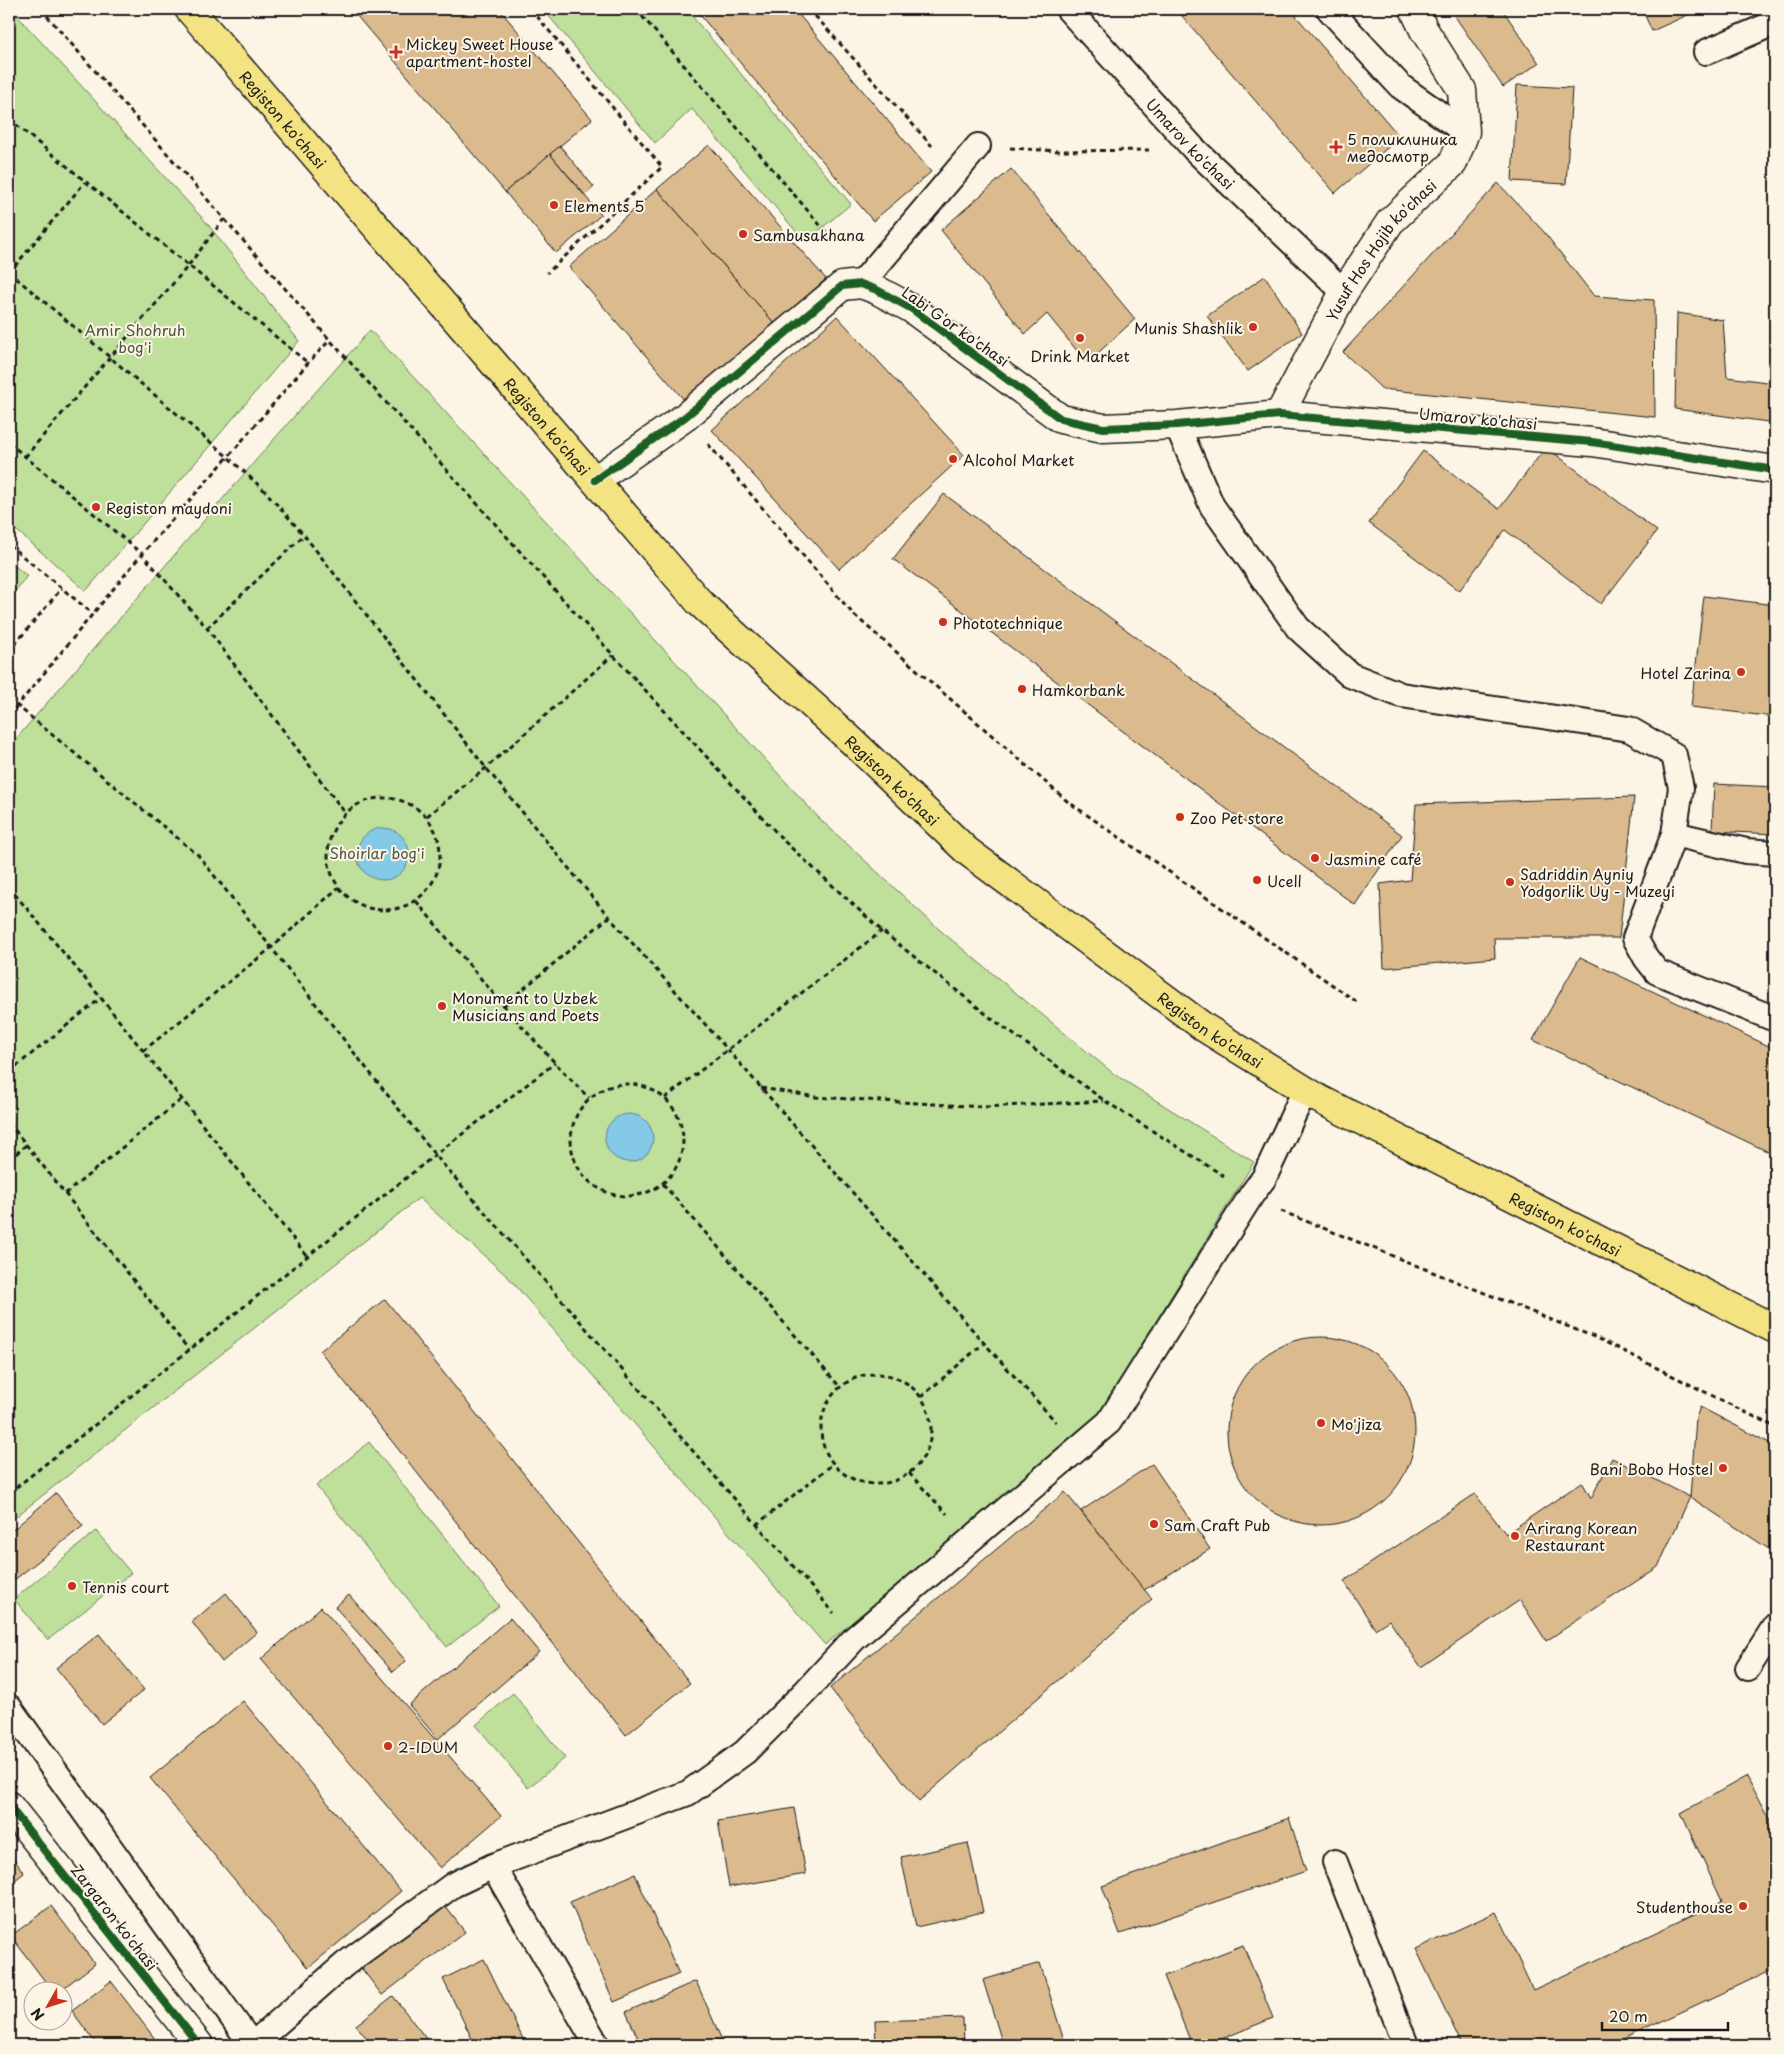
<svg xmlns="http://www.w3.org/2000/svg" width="1784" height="2054" font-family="'Playpen Sans',sans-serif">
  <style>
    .green { fill: #bee09a; stroke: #6d7e5b }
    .water { fill: #84c9e5; stroke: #5a8495 }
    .building { fill: #dbbb8e; stroke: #1c1c1c }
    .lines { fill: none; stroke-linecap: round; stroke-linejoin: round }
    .lane-casing { stroke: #1c1c1c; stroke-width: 28 }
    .street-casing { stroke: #1c1c1c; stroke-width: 31 }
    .secondary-casing { stroke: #1c1c1c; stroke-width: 31 }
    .primary-casing { stroke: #1c1c1c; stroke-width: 31 }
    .path { stroke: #1c1c1c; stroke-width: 3; stroke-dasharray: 5 4; stroke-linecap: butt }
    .lane { stroke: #fcf5e5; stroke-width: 24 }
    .street { stroke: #fcf5e5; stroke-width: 28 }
    .secondary { stroke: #fcf5e5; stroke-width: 28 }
    .primary { stroke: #f4e382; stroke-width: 28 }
    .cycleway-casing { stroke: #fcf5e5; stroke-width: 11 }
    .cycleway { stroke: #1b5e20; stroke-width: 8 }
    .poi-dot { fill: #c8321e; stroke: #fcf5e5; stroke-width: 2 }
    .labels { text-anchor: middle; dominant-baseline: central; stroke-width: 4; stroke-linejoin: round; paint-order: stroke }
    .poi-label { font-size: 15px; fill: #1c1c1c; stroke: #fcf5e5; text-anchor: start }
    .street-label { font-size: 15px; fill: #1c1c1c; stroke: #fcf5e5 }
    .park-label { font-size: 15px; fill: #4d5742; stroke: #fcf5e5 }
  </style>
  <rect width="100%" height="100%" fill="#fcf5e5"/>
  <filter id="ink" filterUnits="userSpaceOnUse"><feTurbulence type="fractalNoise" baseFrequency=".02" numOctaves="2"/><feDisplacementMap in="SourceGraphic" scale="10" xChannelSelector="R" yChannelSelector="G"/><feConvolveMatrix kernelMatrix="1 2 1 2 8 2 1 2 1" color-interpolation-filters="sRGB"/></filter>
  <g filter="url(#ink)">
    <g class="green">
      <polygon points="9,9 11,9 206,222 299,341 86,591 9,524"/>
      <polygon points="543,9 686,9 851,204 805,242 692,109 655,143"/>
      <polygon points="370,330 819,818 941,931 1114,1074 1254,1162 1099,1414 825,1645 508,1277 419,1198 9,1522 9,747 269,445"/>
      <polygon points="9,561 27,576 9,599"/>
      <polygon points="369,1442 499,1606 447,1647 316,1486"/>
      <polygon points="96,1531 131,1573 48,1640 14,1599"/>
      <polygon points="513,1693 565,1758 528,1788 476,1725"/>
    </g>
    <g class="water">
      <circle cx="383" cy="854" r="26"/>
      <circle cx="629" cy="1138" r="24"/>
    </g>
    <g class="building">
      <polygon points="351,9 499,9 592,119 505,192"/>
      <polygon points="695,9 794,9 931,172 873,221"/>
      <polygon points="1176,9 1290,9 1400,137 1335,193"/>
      <polygon points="1450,9 1502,9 1539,63 1503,87"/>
      <polygon points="1642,9 1701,9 1652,31"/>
      <polygon points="1517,85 1572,88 1566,184 1512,181"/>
      <polygon points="709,145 826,279 775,324 657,189"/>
      <polygon points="560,146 594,187 585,195 550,154"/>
      <polygon points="550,154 601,215 556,253 505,192"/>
      <polygon points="1011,169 1135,319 1087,363 1047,314 1025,334 941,230"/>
      <polygon points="1498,183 1544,232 1594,296 1654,300 1655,417 1382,389 1343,352"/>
      <polygon points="657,189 775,324 685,401 569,267"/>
      <polygon points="1265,276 1302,333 1248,371 1207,316"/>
      <polygon points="1677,313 1723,320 1727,377 1775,383 1775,423 1675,409"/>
      <polygon points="837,316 964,455 839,569 712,430"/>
      <polygon points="1546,447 1657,531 1601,604 1505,530 1459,591 1369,523 1423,451 1499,509"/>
      <polygon points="944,494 1402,835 1355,905 893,559"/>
      <polygon points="1704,596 1775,605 1775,717 1691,707"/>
      <polygon points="1714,784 1775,787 1775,834 1712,831"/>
      <polygon points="1634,797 1619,938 1494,938 1495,958 1384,968 1380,884 1410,880 1416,804"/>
      <polygon points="1580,957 1775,1049 1775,1155 1533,1040"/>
      <polygon points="385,1299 690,1683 626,1735 320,1351"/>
      <circle cx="1321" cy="1431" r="94"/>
      <polygon points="1700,1407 1775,1446 1775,1553 1690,1497 1696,1418"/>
      <polygon points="1612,1458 1690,1497 1658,1567 1546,1641 1520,1600 1421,1667 1389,1620 1375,1629 1344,1581 1475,1494 1506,1534 1582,1482 1591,1498"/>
      <polygon points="1152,1464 1210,1549 1144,1590 1081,1511"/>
      <polygon points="1065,1492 1152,1599 919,1801 830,1688"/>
      <polygon points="56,1493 83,1526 9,1584 9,1533"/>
      <polygon points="226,1593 257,1632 222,1662 192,1622"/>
      <polygon points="349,1595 406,1661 393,1672 335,1607"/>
      <polygon points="321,1607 501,1816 440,1868 261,1659"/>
      <polygon points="510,1618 539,1652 438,1739 409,1705"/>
      <polygon points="99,1634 144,1690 102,1724 56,1668"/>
      <polygon points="243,1701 401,1891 308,1968 150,1778"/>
      <polygon points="1747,1776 1775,1828 1775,1968 1611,2045 1462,2045 1416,1949 1496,1912 1533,1990 1722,1901 1681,1813"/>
      <polygon points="794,1808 806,1874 729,1887 718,1821"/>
      <polygon points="1289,1818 1306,1871 1120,1934 1102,1886"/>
      <polygon points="968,1843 983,1912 916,1927 901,1857"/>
      <polygon points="9,1852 24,1873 9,1885"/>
      <polygon points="635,1874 679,1974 614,2002 570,1902"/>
      <polygon points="442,1902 465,1932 382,1995 359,1965"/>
      <polygon points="51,1906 95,1964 58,1992 53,1992 11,1936"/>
      <polygon points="1243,1945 1273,2018 1207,2045 1192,2045 1164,1976"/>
      <polygon points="484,1959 526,2045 475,2045 443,1979"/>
      <polygon points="1040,1963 1065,2044 1003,2045 983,1980"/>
      <polygon points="111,1981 155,2039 147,2045 97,2045 72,2011"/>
      <polygon points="696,1981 724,2045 641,2045 626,2012"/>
      <polygon points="393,1996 431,2045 372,2045 356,2025"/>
      <polygon points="963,2018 964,2045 876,2045 875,2021"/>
    </g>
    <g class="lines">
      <defs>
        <g id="lane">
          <path id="s1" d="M1068 9 1194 149 1344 292"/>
          <polyline points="1329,9 1400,86 1465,132"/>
          <polyline points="1706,52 1767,26 1773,18 1771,9"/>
          <polyline points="861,284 978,146"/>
          <polyline points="1177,425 1212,506 1298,628 1350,675 1401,695 1629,729 1674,755 1681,788 1674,834 1635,938 1646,958 1657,972 1775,1019"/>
          <polyline points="1674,834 1746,851 1775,853"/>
          <polyline points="1748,1668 1775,1626"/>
          <polyline points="9,1707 252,2045"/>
          <polyline points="1335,1862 1406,2045"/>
          <polyline points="493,1866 597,2045"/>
          <polyline points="252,2045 345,1964 453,1885 493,1866 688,1793 745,1752 806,1691 855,1638 1109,1422 1252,1194 1264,1178 1305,1090"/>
        </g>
        <g id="street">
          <path id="s2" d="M1279 415 1344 292 1390 222 1453 163 1465 132 1462 90 1424 30 1414 9"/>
          <polyline points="595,480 685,417 842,286 861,284 877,290 912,309 1061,419 1103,428 1177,425 1279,415 1592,442 1775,470"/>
        </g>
        <polyline id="secondary" points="9,1806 199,2045"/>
        <g id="primary">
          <path id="s3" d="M189 9 700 603 853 742 967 851 1205 1028 1319 1099 1775 1329"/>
        </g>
      </defs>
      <use href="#lane" class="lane-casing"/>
      <use href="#street" class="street-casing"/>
      <use href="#secondary" class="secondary-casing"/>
      <use href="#primary" class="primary-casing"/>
      <g class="path">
        <polyline points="41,9 330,340 613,655 785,842 882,931 991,1018 1105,1101 1224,1176"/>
        <polyline points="531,9 662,167 547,273"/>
        <polyline points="636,9 826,232"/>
        <polyline points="809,9 932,146"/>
        <polyline points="9,119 308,363"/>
        <polyline points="1010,148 1058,151 1149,150"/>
        <polyline points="9,272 228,457 265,491 304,535 486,768 609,917 729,1051 984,1343 1056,1422"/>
        <polyline points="9,273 85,182"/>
        <polyline points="9,443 142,554 207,628 345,813"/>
        <polyline points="708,444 853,614 1067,801 1360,1004"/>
        <polyline points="25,457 188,266 224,219"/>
        <polyline points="9,545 92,613"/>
        <polyline points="207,628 304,535"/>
        <polyline points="9,651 62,588"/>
        <polyline points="9,699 198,855 435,1155 834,1613"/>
        <polyline points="9,716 142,554 228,457 308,363 330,340"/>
        <circle cx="384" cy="854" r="56"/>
        <polyline points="427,816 486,768 613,655"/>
        <polyline points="9,887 101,998 307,1256"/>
        <path d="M416 901C472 968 527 1036 589 1098"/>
        <polyline points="503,1006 609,917"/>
        <polyline points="143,1051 271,948 339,887"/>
        <polyline points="9,1072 101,998"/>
        <circle cx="627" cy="1140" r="56"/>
        <polyline points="761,1088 816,1097 984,1107 1104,1101"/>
        <polyline points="665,1098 882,931"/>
        <polyline points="9,1123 189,1350"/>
        <polyline points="9,1160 26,1145"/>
        <polyline points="663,1184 840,1387"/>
        <polyline points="65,1194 182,1099"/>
        <polyline points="1281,1211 1599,1339 1775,1427"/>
        <circle cx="876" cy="1429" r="55"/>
        <polyline points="921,1397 984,1343"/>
        <polyline points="909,1473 947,1514"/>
        <polyline points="9,1493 435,1155 555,1063"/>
        <polyline points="756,1525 833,1464"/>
      </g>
      <use href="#lane" class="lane"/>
      <use href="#street" class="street"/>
      <use href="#secondary" class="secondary"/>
      <use href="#primary" class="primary"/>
      <defs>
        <g id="cycleway">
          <polyline points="595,480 685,417 842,286 861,284 877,290 912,309 1061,419 1103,428 1177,425 1279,415 1592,442 1775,470"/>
          <polyline points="9,1806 199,2045"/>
        </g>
      </defs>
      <use href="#cycleway" class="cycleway-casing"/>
      <use href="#cycleway" class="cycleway"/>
    </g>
  </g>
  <g class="poi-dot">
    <path d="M393.5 44.5h5v5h5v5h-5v5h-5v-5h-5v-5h5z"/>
    <path d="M1333.5 139.5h5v5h5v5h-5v5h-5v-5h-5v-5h5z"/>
    <circle cx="554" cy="205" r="5"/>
    <circle cx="743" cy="234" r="5"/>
    <circle cx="1253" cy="327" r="5"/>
    <circle cx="1080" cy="338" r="5"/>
    <circle cx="953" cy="459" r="5"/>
    <circle cx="96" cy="507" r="5"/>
    <circle cx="943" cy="622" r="5"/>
    <circle cx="1741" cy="672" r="5"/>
    <circle cx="1022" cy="689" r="5"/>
    <circle cx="1180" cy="817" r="5"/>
    <circle cx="1315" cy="858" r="5"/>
    <circle cx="1257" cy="880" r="5"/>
    <circle cx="1510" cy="882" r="5"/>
    <circle cx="442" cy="1006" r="5"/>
    <circle cx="1321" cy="1423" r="5"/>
    <circle cx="1723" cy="1468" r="5"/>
    <circle cx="1154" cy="1524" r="5"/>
    <circle cx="1515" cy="1536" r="5"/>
    <circle cx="72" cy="1586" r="5"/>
    <circle cx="388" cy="1746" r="5"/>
    <circle cx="1743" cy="1906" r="5"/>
  </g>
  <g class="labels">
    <g class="poi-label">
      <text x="406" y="43">Mickey Sweet House<tspan x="406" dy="17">apartment-hostel</tspan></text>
      <text x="1347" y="138">5 поликлиника<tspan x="1347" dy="17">медосмотр</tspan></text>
      <text x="564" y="205">Elements 5</text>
      <text x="753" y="234">Sambusakhana</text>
      <text x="1243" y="327" text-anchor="end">Munis Shashlik</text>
      <text x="1080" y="355" text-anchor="middle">Drink Market</text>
      <text x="963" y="459">Alcohol Market</text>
      <text x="106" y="507">Registon maydoni</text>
      <text x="953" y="622">Phototechnique</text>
      <text x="1731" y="672" text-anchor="end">Hotel Zarina</text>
      <text x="1032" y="689">Hamkorbank</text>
      <text x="1190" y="817">Zoo Pet store</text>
      <text x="1325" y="858">Jasmine café</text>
      <text x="1520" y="873">Sadriddin Ayniy<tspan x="1520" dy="17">Yodgorlik Uy - Muzeyi</tspan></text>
      <text x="1267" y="880">Ucell</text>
      <text x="452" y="997">Monument to Uzbek<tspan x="452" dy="17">Musicians and Poets</tspan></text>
      <text x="1331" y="1423">Mo'jiza</text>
      <text x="1713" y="1468" text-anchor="end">Bani Bobo Hostel</text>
      <text x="1164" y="1524">Sam Craft Pub</text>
      <text x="1525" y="1527">Arirang Korean<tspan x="1525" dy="17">Restaurant</tspan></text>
      <text x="82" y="1586">Tennis court</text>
      <text x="398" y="1746">2-IDUM</text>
      <text x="1733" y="1906" text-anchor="end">Studenthouse</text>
    </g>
    <g class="street-label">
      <text stroke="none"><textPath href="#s3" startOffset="145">Registon ko'chasi</textPath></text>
      <text stroke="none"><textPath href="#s1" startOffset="182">Umarov ko'chasi</textPath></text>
      <text stroke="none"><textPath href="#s2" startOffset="195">Yusuf Hos Hojib ko'chasi</textPath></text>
      <text transform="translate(956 326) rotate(35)">Labi G'or ko'chasi</text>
      <text transform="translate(1478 418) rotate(5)">Umarov ko'chasi</text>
      <text stroke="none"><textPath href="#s3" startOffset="550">Registon ko'chasi</textPath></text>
      <text stroke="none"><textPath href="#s3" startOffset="1045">Registon ko'chasi</textPath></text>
      <text stroke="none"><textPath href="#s3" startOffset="1450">Registon ko'chasi</textPath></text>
      <text stroke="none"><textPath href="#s3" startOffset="1855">Registon ko'chasi</textPath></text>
      <text transform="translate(115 1917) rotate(52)">Zargaron ko'chasi</text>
    </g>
    <g class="park-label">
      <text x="135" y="329">Amir Shohruh<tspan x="135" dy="17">bog'i</tspan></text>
      <text x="377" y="852">Shoirlar bog'i</text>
    </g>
  </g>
  <rect width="1784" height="2054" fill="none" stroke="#fcf5e5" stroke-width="30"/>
  <rect x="15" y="15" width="1754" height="2024" fill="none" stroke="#1c1c1c" stroke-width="2" filter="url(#ink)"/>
  <g transform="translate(48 2006) rotate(231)"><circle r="24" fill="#fcf5e5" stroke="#a29e95"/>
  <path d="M0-4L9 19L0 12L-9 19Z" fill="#c8321e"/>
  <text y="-8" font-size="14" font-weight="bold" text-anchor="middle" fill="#1c1c1c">N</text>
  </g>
  <path d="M1602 2022v8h126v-8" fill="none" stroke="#1c1c1c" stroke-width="2.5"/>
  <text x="1609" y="2022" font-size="15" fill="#1c1c1c" stroke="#fcf5e5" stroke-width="4" paint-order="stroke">20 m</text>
</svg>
